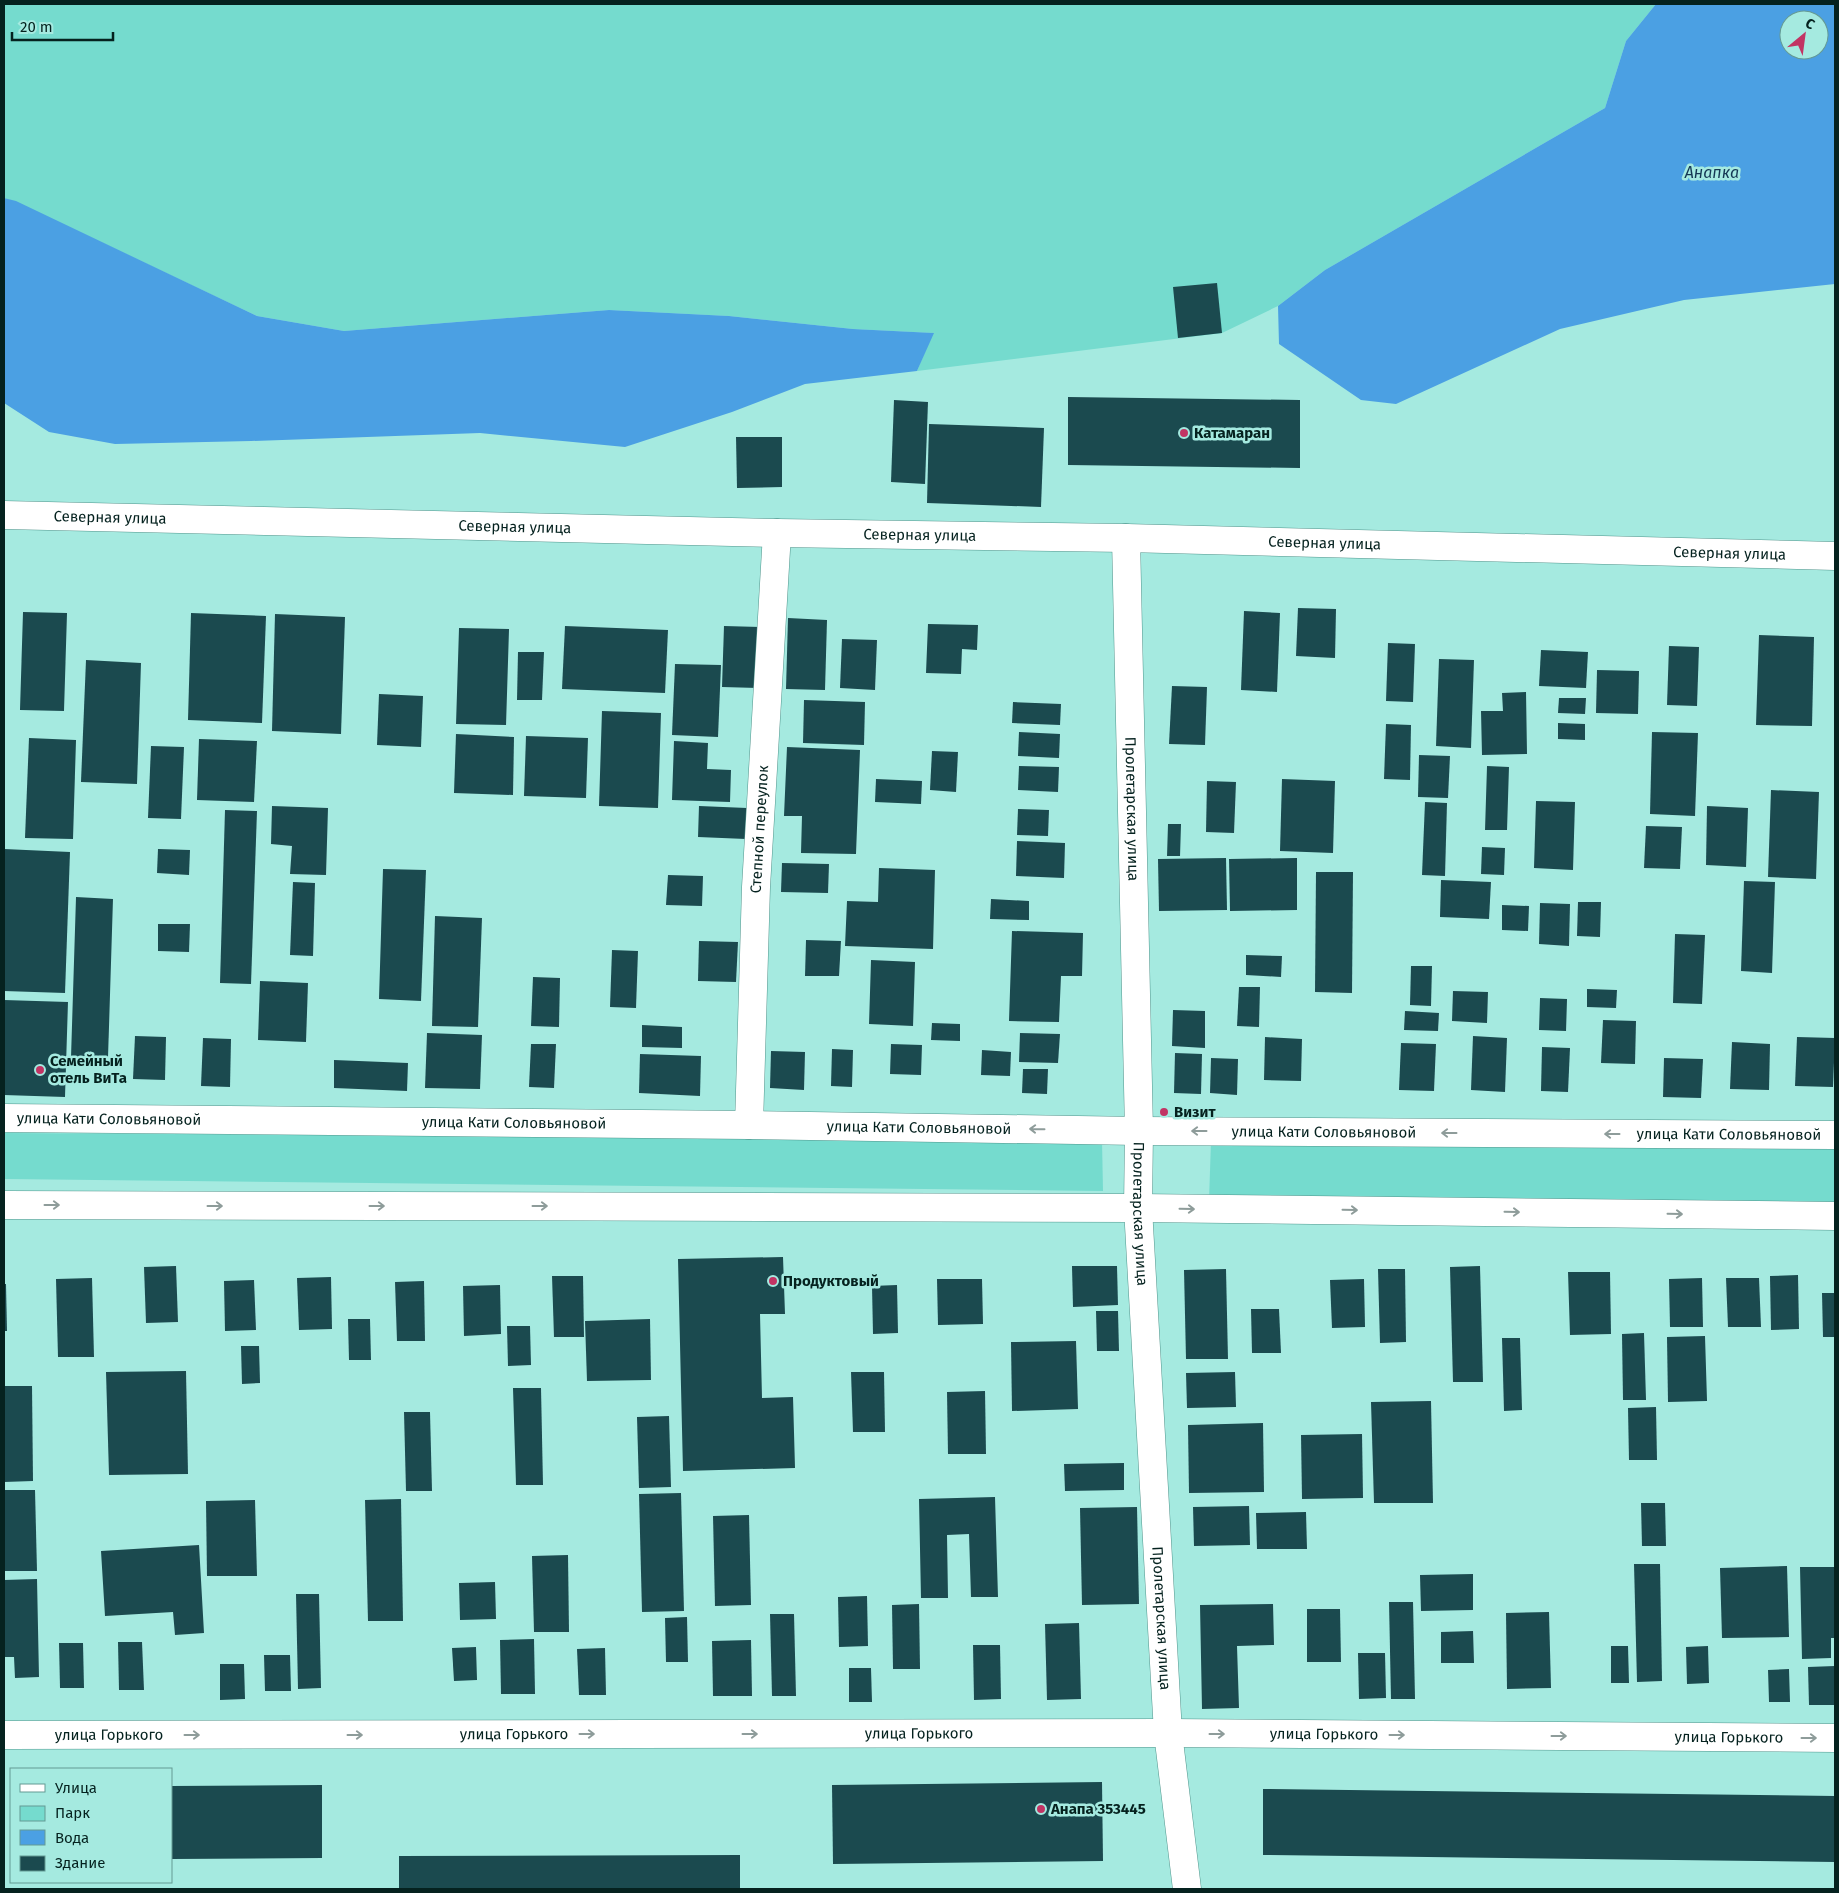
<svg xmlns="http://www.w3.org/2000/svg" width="1839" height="1893" font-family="'Fira Sans',sans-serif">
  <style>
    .green { fill: #75dbce }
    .water { fill: #4ba0e3; fill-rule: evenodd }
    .building { fill: #1b4a4f }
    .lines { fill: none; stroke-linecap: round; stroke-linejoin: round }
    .street-casing { stroke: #51958c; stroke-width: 29 }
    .secondary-casing { stroke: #51958c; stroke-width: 29 }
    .street { stroke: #fff; stroke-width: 28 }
    .secondary { stroke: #fff; stroke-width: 28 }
    .oneway { stroke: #8e9c9a }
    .poi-dot { fill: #c23464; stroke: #a5eae0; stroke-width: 2 }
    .labels { text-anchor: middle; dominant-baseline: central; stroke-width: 5; stroke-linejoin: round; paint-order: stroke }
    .poi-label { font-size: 15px; font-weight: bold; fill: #05221f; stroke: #a5eae0; text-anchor: start }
    .street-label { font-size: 15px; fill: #05221f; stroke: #a5eae0 }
    .water-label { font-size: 16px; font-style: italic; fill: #143753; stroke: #a5eae0 }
  </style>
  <rect width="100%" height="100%" fill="#a5eae0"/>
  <g class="green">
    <polygon points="4,4 1656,4 1626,41 1605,108 1325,270 1278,306 1222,333 917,371 933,333 853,329 729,316 609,310 344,331 257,316 16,202 4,198"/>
    <polygon points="4,1133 1102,1140 1103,1191 4,1179"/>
    <polygon points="1211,1141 1835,1144 1835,1206 1209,1201"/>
  </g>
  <g class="water">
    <path d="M1656 4H1835V284L1684 300 1560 329 1396 404 1361 400 1279 344 1278 306 1325 270 1605 108 1626 41ZM1789 20H1819V50H1789Z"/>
    <polygon points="4,198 16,201 257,316 344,331 609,310 729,316 853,329 934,333 917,371 805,384 732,412 625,447 480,433 251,441 115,444 49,432 4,403"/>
  </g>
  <g class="building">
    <polygon points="1217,283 1222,333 1178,338 1173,287"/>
    <polygon points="1068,397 1300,400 1300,468 1068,465"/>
    <polygon points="894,400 928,402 925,484 891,482"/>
    <polygon points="929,424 1044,428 1041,507 927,503"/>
    <polygon points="736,437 782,437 782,487 737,488"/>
    <polygon points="1298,608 1336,609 1335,658 1296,656"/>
    <polygon points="1244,611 1280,613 1277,692 1241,690"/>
    <polygon points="23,612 67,613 64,711 20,710"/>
    <polygon points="191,613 266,616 262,723 188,720"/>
    <polygon points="275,614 345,617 341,734 272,731"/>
    <polygon points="788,618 827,620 825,690 786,689"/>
    <polygon points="928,624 978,625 977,650 962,649 961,674 926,673"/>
    <polygon points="565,626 668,630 665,693 562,689"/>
    <polygon points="724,626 760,627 758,688 722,687"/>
    <polygon points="459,628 509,629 506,725 456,724"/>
    <polygon points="1759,635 1814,637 1812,726 1756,725"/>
    <polygon points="842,639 877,640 875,690 840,688"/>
    <polygon points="1388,643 1415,644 1413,702 1386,701"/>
    <polygon points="1669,646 1699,647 1697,706 1667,705"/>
    <polygon points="1541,650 1588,652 1586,688 1539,686"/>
    <polygon points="518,652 544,652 542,700 517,700"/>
    <polygon points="1439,659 1474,660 1471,748 1436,746"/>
    <polygon points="86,660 141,663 137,784 81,782"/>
    <polygon points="675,664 721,665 718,737 672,735"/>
    <polygon points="1597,670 1639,671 1638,714 1596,713"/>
    <polygon points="1172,686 1207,687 1205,745 1169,744"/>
    <polygon points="1526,692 1527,754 1482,755 1481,711 1503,711 1502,693"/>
    <polygon points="379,694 423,696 421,747 377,745"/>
    <polygon points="1559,698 1586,698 1585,714 1558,713"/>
    <polygon points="804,700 865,702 864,745 803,743"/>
    <polygon points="1013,702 1061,704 1060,725 1012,723"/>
    <polygon points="602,711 661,713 658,808 599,806"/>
    <polygon points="1558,723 1585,724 1585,740 1558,739"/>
    <polygon points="1386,724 1411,725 1410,780 1384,779"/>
    <polygon points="1019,732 1060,734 1059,758 1018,756"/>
    <polygon points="1652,732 1698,733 1695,816 1650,814"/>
    <polygon points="456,734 514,737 513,795 454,793"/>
    <polygon points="526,736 588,738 586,798 524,796"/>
    <polygon points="29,738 76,740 73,839 25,838"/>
    <polygon points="199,739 257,741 254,802 197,800"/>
    <polygon points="674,741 708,743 707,769 731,770 730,802 672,800"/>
    <polygon points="151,746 184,747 181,819 148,818"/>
    <polygon points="787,747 860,750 856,854 801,853 802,816 784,816"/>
    <polygon points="932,751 958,752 956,792 930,790"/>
    <polygon points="1419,755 1450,756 1448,798 1418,797"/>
    <polygon points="1019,766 1059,767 1058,792 1018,790"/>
    <polygon points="1487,766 1509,767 1507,830 1485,830"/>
    <polygon points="876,779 922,781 921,804 875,802"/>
    <polygon points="1282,779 1335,781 1333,853 1280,851"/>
    <polygon points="1207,781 1236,782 1234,833 1206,832"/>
    <polygon points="1771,790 1819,792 1816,879 1768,877"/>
    <polygon points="1536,801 1575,802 1573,870 1534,868"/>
    <polygon points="1425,802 1447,803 1445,876 1422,875"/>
    <polygon points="272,806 328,808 326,875 290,874 292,846 271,844"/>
    <polygon points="699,806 747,808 746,839 698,837"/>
    <polygon points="1707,806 1748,808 1746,867 1706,865"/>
    <polygon points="1018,809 1049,810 1048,836 1017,835"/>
    <polygon points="225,810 257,811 251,984 220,983"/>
    <polygon points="1168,824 1181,824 1180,856 1167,856"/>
    <polygon points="1646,826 1682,827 1680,869 1644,868"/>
    <polygon points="1017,841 1065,843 1064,878 1016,876"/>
    <polygon points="1482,847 1505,848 1504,875 1481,874"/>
    <polygon points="4,849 70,852 65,993 4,991"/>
    <polygon points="158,849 190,850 189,875 157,873"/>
    <polygon points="1226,858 1227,910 1159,911 1158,859"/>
    <polygon points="1297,858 1297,910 1230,911 1229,859"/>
    <polygon points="782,863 829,864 828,893 781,892"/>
    <polygon points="879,868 935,870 933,949 845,946 847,901 878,902"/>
    <polygon points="383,869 426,870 421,1001 379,999"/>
    <polygon points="1316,872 1353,872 1352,993 1315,992"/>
    <polygon points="668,875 703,876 702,906 666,905"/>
    <polygon points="1441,880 1491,882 1489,919 1440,917"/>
    <polygon points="1744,881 1775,882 1772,973 1741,971"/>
    <polygon points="293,882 315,883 313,956 290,955"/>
    <polygon points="76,897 113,899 108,1058 71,1057"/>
    <polygon points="991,899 1029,901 1029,920 990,919"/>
    <polygon points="1578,902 1601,902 1600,937 1577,936"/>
    <polygon points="1540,903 1570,904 1569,946 1539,944"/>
    <polygon points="1502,905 1529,906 1528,931 1502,930"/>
    <polygon points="435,916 482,918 478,1027 432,1026"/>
    <polygon points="158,924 190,924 189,952 158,951"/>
    <polygon points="1012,931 1083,933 1082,976 1061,976 1059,1022 1009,1021"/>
    <polygon points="1675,934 1705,935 1702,1004 1673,1003"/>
    <polygon points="806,940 841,941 839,976 805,976"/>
    <polygon points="699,941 738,942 736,982 698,981"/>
    <polygon points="612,950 638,951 636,1008 610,1007"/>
    <polygon points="1246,955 1282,956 1281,977 1246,975"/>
    <polygon points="871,960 915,962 913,1026 869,1024"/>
    <polygon points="1411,966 1432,966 1431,1006 1410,1005"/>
    <polygon points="533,977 560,978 559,1027 531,1026"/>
    <polygon points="260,981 308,983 306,1042 258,1040"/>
    <polygon points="1239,987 1260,987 1259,1027 1237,1026"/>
    <polygon points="1587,989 1617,990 1616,1008 1587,1007"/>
    <polygon points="1453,991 1488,992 1487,1023 1452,1021"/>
    <polygon points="1540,998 1567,999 1566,1031 1539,1030"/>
    <polygon points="4,1000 68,1002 65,1097 4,1095"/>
    <polygon points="1173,1010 1205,1011 1205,1048 1172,1046"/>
    <polygon points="1405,1011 1439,1013 1438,1031 1404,1030"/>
    <polygon points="1603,1020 1636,1021 1635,1064 1601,1063"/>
    <polygon points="932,1023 960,1024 960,1041 931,1040"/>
    <polygon points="642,1025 682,1027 682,1048 642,1047"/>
    <polygon points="427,1033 482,1035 480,1089 425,1088"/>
    <polygon points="1020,1033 1060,1034 1058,1063 1019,1062"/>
    <polygon points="135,1036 166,1037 165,1080 133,1079"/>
    <polygon points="1473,1036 1507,1038 1505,1092 1471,1090"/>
    <polygon points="1265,1037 1302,1039 1301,1081 1264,1080"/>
    <polygon points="1797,1037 1835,1038 1833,1087 1795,1086"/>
    <polygon points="203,1038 231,1039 230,1087 201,1086"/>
    <polygon points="1732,1042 1770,1044 1769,1090 1730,1089"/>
    <polygon points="1401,1043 1436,1044 1434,1091 1399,1090"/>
    <polygon points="531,1044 556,1044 554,1088 529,1087"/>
    <polygon points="891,1044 922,1045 921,1075 890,1074"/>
    <polygon points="1542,1047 1570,1048 1568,1092 1541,1091"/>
    <polygon points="832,1049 853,1050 852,1087 831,1086"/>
    <polygon points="982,1050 1011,1052 1010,1076 981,1075"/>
    <polygon points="771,1051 805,1052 804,1090 770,1088"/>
    <polygon points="1175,1053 1202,1054 1201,1094 1174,1093"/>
    <polygon points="640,1054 701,1056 700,1096 639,1093"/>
    <polygon points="1211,1058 1238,1059 1237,1095 1210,1093"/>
    <polygon points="1664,1058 1703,1059 1701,1098 1663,1097"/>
    <polygon points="334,1060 408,1063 407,1091 334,1088"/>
    <polygon points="1023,1069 1048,1069 1047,1094 1022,1093"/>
    <polygon points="783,1257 785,1314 760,1314 762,1398 793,1397 795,1468 683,1471 678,1259"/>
    <polygon points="176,1266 178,1322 146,1323 144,1267"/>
    <polygon points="1072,1266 1117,1266 1118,1305 1073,1307"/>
    <polygon points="1480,1266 1483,1382 1453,1382 1450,1267"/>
    <polygon points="1226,1269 1228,1359 1186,1359 1184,1270"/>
    <polygon points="1378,1269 1405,1269 1406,1342 1380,1343"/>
    <polygon points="1568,1272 1610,1272 1611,1334 1570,1335"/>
    <polygon points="1798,1275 1799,1329 1771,1330 1770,1276"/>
    <polygon points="552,1276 583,1276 584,1337 554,1337"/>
    <polygon points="331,1277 332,1329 299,1330 297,1278"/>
    <polygon points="92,1278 94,1357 58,1357 56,1279"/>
    <polygon points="1702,1278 1703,1327 1670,1327 1669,1279"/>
    <polygon points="1726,1278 1759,1278 1761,1327 1728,1327"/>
    <polygon points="937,1279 982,1279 983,1324 938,1325"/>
    <polygon points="1364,1279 1365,1327 1332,1328 1330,1280"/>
    <polygon points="254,1280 256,1330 225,1331 224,1281"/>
    <polygon points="424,1281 425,1341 397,1341 395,1282"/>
    <polygon points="4,1284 6,1284 7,1331 4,1331"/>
    <polygon points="500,1285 501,1334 464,1336 463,1286"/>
    <polygon points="897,1285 898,1333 873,1334 872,1286"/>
    <polygon points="1822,1293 1835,1293 1835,1337 1823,1337"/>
    <polygon points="1251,1309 1279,1309 1281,1353 1252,1353"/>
    <polygon points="1096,1311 1118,1311 1119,1351 1097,1351"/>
    <polygon points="348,1319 370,1319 371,1360 349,1360"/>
    <polygon points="650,1319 651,1380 587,1381 585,1321"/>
    <polygon points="507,1326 530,1326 531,1365 508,1366"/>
    <polygon points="1644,1333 1646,1400 1623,1400 1622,1334"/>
    <polygon points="1705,1336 1707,1401 1668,1402 1667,1337"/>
    <polygon points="1502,1338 1520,1338 1522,1410 1504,1411"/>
    <polygon points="1076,1341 1078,1409 1012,1411 1011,1342"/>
    <polygon points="241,1346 259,1346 260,1383 242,1384"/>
    <polygon points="186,1371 188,1474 109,1475 106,1372"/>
    <polygon points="851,1372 884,1372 885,1432 853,1432"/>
    <polygon points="1235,1372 1236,1407 1187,1408 1186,1373"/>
    <polygon points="4,1386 32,1386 33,1481 4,1482"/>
    <polygon points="513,1388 541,1388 543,1485 516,1485"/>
    <polygon points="985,1391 986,1454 948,1454 947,1392"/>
    <polygon points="1431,1401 1433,1503 1374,1503 1371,1402"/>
    <polygon points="1656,1407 1657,1460 1629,1460 1628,1408"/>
    <polygon points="404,1412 430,1412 432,1491 406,1491"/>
    <polygon points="669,1416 671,1487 639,1488 637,1417"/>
    <polygon points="1263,1423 1264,1492 1189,1493 1188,1425"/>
    <polygon points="1362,1434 1363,1498 1302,1499 1301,1435"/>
    <polygon points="1124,1463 1124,1490 1065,1491 1064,1464"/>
    <polygon points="4,1490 35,1490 37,1571 5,1571"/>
    <polygon points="681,1493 684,1611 642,1612 639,1494"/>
    <polygon points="995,1497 998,1597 971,1597 969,1534 947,1535 948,1598 921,1598 919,1499"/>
    <polygon points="401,1499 403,1621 368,1621 365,1500"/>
    <polygon points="255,1500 257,1576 207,1576 206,1501"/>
    <polygon points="1641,1503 1665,1503 1666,1546 1642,1546"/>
    <polygon points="1249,1506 1250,1545 1194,1546 1193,1507"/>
    <polygon points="1137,1507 1139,1604 1082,1605 1080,1508"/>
    <polygon points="1306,1512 1307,1549 1257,1549 1256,1513"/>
    <polygon points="749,1515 751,1605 715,1606 713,1516"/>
    <polygon points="199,1545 204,1633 175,1635 173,1612 105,1616 101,1551"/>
    <polygon points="568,1555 569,1632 534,1632 532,1556"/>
    <polygon points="1634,1564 1660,1564 1662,1681 1637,1682"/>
    <polygon points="1787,1566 1789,1637 1722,1638 1720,1568"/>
    <polygon points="1800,1567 1835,1567 1835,1638 1831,1638 1831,1658 1802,1659"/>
    <polygon points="1473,1574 1473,1610 1421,1611 1420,1575"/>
    <polygon points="37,1579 39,1677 15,1678 14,1657 4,1657 4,1580"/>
    <polygon points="495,1582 496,1619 460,1620 459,1583"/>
    <polygon points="296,1594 319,1594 321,1688 298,1689"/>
    <polygon points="867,1596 868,1646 839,1647 838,1597"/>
    <polygon points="1389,1602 1413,1602 1415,1699 1391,1699"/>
    <polygon points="919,1604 920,1669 893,1669 892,1605"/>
    <polygon points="1273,1604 1274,1645 1237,1646 1239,1708 1202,1709 1200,1605"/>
    <polygon points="1307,1609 1340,1609 1341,1662 1307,1662"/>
    <polygon points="1549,1612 1551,1688 1507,1689 1506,1613"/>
    <polygon points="770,1614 794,1614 796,1696 772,1696"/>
    <polygon points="687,1617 688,1662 666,1662 665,1618"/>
    <polygon points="1079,1623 1081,1699 1047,1700 1045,1624"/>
    <polygon points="1473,1631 1474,1663 1441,1663 1441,1632"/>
    <polygon points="534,1639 535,1694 501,1694 500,1640"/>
    <polygon points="751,1640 752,1696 713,1696 712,1641"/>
    <polygon points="118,1642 142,1642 144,1690 119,1690"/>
    <polygon points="59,1643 83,1643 84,1688 60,1688"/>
    <polygon points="973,1645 1000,1645 1001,1699 974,1700"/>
    <polygon points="1611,1646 1628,1646 1629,1683 1611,1683"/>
    <polygon points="1708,1646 1709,1683 1687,1684 1686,1647"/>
    <polygon points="476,1647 477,1680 454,1681 452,1648"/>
    <polygon points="605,1648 606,1695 579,1695 577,1649"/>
    <polygon points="1358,1653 1385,1653 1386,1698 1359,1699"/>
    <polygon points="264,1655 290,1655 291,1691 265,1691"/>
    <polygon points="220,1664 244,1664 245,1699 220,1700"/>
    <polygon points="1835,1666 1835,1705 1809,1705 1808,1667"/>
    <polygon points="849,1668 871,1668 872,1702 849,1702"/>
    <polygon points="1789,1669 1790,1702 1769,1702 1768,1670"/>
    <polygon points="1102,1782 1103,1861 833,1864 832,1785"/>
    <polygon points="322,1785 322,1858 171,1859 171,1786"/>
    <polygon points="1263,1789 1835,1796 1835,1862 1263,1855"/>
    <polygon points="740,1855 740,1889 399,1889 399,1856"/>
  </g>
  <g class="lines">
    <defs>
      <g id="street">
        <path id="s1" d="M1126 538 1139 1131 1138 1208 1168 1733 1187 1889"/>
        <path id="s2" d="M4 1118 749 1125 1139 1131 1835 1135"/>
        <path id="s3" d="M749 1125 756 887 777 533"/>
        <polyline points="4,1205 1138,1208 1835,1216"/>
        <path id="s4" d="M4 1735 1168 1733 1835 1738"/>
      </g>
      <g id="secondary">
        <path id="s5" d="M4 515 777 533 1126 538 1835 556"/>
      </g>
    </defs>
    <use href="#street" class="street-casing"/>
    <use href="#secondary" class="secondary-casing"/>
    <use href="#street" class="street"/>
    <use href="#secondary" class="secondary"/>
  </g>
  <defs><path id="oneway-shaft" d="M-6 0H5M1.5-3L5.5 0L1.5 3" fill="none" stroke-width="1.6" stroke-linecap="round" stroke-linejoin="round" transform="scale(1.25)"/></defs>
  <g class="oneway">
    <use href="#oneway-shaft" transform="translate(1037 1129) rotate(-179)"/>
    <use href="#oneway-shaft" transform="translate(1199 1131) rotate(-180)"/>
    <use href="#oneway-shaft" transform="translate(1449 1133) rotate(-180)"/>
    <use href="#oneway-shaft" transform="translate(1612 1134) rotate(-180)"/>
    <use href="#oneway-shaft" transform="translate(52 1205)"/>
    <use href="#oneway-shaft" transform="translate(215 1206)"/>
    <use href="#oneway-shaft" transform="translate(377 1206)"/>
    <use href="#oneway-shaft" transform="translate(540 1206)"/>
    <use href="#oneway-shaft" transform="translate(1187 1209) rotate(1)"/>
    <use href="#oneway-shaft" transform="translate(1350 1210) rotate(1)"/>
    <use href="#oneway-shaft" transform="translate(1512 1212) rotate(1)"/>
    <use href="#oneway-shaft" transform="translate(1675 1214) rotate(1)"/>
    <use href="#oneway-shaft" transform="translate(587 1734)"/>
    <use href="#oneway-shaft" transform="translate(750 1734)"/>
    <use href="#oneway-shaft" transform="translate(1217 1734)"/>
    <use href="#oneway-shaft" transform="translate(192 1735)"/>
    <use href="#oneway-shaft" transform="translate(355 1735)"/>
    <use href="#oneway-shaft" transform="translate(1397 1735)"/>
    <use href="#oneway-shaft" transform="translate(1559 1736)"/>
    <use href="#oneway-shaft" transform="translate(1809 1738)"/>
  </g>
  <g class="poi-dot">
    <circle cx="1184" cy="433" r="5"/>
    <circle cx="40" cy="1070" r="5"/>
    <circle cx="1164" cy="1112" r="5"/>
    <circle cx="773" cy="1281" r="5"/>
    <circle cx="1041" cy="1809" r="5"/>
  </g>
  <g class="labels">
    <g class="poi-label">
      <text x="1194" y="433">Катамаран</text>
      <text x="50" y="1061">Семейный<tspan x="50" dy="17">отель ВиТа</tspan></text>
      <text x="1174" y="1112">Визит</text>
      <text x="783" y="1281">Продуктовый</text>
      <text x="1051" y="1809">Анапа 353445</text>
    </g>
    <g class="street-label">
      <text stroke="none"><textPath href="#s5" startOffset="106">Северная улица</textPath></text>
      <text stroke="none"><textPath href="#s5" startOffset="511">Северная улица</textPath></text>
      <text stroke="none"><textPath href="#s5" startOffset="916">Северная улица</textPath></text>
      <text stroke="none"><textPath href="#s5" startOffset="1321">Северная улица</textPath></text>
      <text stroke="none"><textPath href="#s5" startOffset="1726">Северная улица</textPath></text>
      <text stroke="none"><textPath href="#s1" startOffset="271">Пролетарская улица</textPath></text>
      <text stroke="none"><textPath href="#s3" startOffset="296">Степной переулок</textPath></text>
      <text stroke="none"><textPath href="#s2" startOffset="105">улица Кати Соловьяновой</textPath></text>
      <text stroke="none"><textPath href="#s2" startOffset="510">улица Кати Соловьяновой</textPath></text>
      <text stroke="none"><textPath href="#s2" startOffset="915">улица Кати Соловьяновой</textPath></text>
      <text stroke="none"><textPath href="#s2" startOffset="1320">улица Кати Соловьяновой</textPath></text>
      <text stroke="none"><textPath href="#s2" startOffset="1725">улица Кати Соловьяновой</textPath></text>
      <text stroke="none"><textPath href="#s1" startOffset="676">Пролетарская улица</textPath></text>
      <text stroke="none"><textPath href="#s1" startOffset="1081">Пролетарская улица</textPath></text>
      <text stroke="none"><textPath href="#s4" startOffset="510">улица Горького</textPath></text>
      <text stroke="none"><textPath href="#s4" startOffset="915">улица Горького</textPath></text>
      <text stroke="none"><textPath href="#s4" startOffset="1320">улица Горького</textPath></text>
      <text stroke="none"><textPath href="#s4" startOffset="105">улица Горького</textPath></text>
      <text stroke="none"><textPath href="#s4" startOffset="1725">улица Горького</textPath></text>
    </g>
    <g class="water-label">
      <text x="1712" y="172">Анапка</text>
    </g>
  </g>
  <rect width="1839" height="1893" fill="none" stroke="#05221f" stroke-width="10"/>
  <rect x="10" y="1768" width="162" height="115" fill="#a5eae0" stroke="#659a93"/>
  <rect x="20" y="1784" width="25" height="8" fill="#ffffff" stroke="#659a93"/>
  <text x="55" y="1793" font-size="15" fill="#05221f">Улица</text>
  <rect x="20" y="1806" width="25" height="15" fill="#75dbce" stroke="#659a93"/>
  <text x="55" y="1818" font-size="15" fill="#05221f">Парк</text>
  <rect x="20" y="1830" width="25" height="15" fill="#4ba0e3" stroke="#659a93"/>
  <text x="55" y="1843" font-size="15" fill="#05221f">Вода</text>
  <rect x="20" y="1856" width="25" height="15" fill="#1b4a4f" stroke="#659a93"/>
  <text x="55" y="1868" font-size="15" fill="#05221f">Здание</text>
  <g transform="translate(1804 35) rotate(29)"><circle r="24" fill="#a5eae0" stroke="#659a93"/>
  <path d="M0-4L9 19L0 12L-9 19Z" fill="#c23464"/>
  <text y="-8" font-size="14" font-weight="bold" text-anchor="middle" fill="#05221f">С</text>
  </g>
  <path d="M12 32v8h101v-8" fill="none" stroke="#05221f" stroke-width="2.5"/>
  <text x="20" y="32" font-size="15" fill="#05221f" stroke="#a5eae0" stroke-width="4" paint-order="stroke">20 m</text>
</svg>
